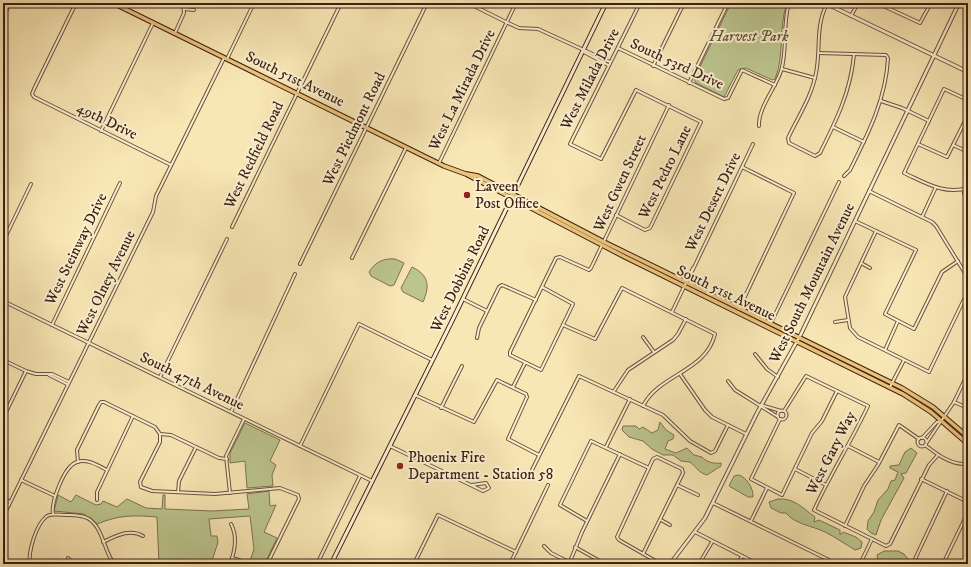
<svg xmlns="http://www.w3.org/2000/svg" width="971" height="567" font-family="'IM FELL DW Pica',serif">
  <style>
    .green { fill: #bcc58e; stroke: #7c7252 }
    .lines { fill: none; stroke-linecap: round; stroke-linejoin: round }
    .minor-casing { stroke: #6a523d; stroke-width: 4 }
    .tertiary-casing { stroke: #6a523d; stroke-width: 4.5 }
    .secondary-casing { stroke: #3b2015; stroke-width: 5 }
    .primary-casing { stroke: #3b2015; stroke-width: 5.5 }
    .minor { stroke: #faefce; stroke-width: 2 }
    .tertiary { stroke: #faefce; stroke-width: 2.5 }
    .secondary { stroke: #faefce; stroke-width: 3 }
    .primary { stroke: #ecc37a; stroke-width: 3.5 }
    .poi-dot { fill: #8f2418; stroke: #faefce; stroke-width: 1.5 }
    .labels { text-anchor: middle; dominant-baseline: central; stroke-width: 4; stroke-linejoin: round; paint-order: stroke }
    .park-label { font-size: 15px; font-style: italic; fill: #625239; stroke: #faefce }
    .street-label { font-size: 15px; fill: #3b2015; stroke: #faefce }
    .poi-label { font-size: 15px; fill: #3b2015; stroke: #faefce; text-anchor: start }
  </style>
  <rect width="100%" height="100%" fill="#f8e6b4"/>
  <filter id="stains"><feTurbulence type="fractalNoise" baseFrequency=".005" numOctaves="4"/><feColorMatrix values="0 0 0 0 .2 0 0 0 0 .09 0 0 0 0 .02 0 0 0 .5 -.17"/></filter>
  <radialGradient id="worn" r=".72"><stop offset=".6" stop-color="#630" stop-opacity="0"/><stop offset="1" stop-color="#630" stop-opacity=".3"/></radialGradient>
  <g class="green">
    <path d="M731 3H787C778 28 785 55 775 79L772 80 746 68 738 70 724 97 696 83 694 79Z"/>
    <path d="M395 259 404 263 394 285 390 286 371 276 369 272C375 262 384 258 395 259Z"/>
    <path d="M412 267C429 275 430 286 423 302L403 292 401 288Z"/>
    <path d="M660 422 666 430 674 435 673 439 668 441 665 449 676 453 687 448 694 455 702 457C706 462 714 464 721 463V466L707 475C699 473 696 467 690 462L681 461 673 455H663L652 449 643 441 629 437 622 430 623 426H636L639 429 643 427 652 433 658 430Z"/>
    <polygon points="245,423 280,440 270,461 276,465 272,475 273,486 247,488 245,461 230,463 230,453"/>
    <polygon points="911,448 917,453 906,473 901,474 904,478 881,520 876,535 871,533 867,529 868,521 874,512 878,500 888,489 891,481 895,480 898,472 890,468 890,466 899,465 905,452"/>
    <path d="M738 475C746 476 754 489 753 497H748L729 486 734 476Z"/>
    <path d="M269 491 270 506 276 505 264 532 277 538 267 559 260 563 250 561 254 549 250 516 209 519 211 536H217L218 542 211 564 173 562 159 564 157 517C133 515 119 515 97 524L84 514 54 511 58 495 71 502 76 495 96 505 101 504 103 501 117 507 127 499 146 508 162 509 163 495H165V509L212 511 249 509 247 494Z"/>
    <path d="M778 499C795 498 802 508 815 517L814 522 819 520 840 530V535L843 532 856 537 862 542 861 548 855 550C845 544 835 537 825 532 813 526 794 524 786 513H781L771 508 769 502Z"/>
    <polygon points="884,551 898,551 904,554 912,564 887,564 878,561 877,555"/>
  </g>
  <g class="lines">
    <defs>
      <g id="minor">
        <polyline points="76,3 34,89 32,94 34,97 171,165"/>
        <polyline points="468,3 506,22 519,28 538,29 610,62"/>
        <polyline points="877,3 920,23 931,3"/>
        <path d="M827 4C815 26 821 49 816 73 812 96 798 117 788 138L789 143 815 156 820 153C836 121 851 91 854 54"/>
        <polyline points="184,9 194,10"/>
        <polyline points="851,16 858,3"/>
        <polyline points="3,18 10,3"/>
        <polyline points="175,33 184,13 183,3"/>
        <polyline points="618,48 724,99 728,98 742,70 775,85"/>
        <polyline points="584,52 608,65"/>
        <path d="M819 53 886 55 888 58C886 99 868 134 850 170L844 176"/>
        <polyline points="227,59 254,3"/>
        <polyline points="653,66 684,3"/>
        <polyline points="782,69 815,78"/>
        <polyline points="689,83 728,3"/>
        <path d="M968 100 944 89 904 173C926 183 944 195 968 188"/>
        <polyline points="881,101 902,108 929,121"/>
        <path d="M759 126C758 108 775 89 781 71 788 49 782 26 789 3"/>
        <polyline points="833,127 864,142"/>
        <polyline points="101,131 153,23"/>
        <polyline points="918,144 947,157 968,115"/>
        <polyline points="953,145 966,151"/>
        <polyline points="439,163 516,3"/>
        <polyline points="963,189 968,207"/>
        <polyline points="869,191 932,222 936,226 968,278"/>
        <polyline points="616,215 645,230 650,228 701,122 636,90 601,159 570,144 640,3"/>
        <polyline points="922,217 936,187"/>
        <polyline points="855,221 916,250 885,314 914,329 942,272 958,261"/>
        <polyline points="232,227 341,3"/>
        <polyline points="876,231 845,297 850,328 858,337 929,372 968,291"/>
        <polyline points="604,241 669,105"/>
        <polyline points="3,242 31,184"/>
        <polyline points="352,258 406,148"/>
        <polyline points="861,263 870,268"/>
        <polyline points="300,264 427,3"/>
        <polyline points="687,282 753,144"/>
        <polyline points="542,287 573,304 541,370 510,355 510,352 556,258 560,257 589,270 591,268 602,245"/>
        <polyline points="463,299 487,311"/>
        <polyline points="3,301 372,481"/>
        <polyline points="740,307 746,294"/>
        <polyline points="739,309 794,193 742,167"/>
        <polyline points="672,312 693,268"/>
        <polyline points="835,322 848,320"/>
        <polyline points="771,323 839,182"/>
        <polyline points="52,325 120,183"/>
        <path d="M563 325 595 339 622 288 715 334C706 372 659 374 643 406"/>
        <polyline points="643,337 654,352"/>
        <polyline points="477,338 479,328 499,287 502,285 536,300"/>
        <polyline points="885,350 898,321"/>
        <polyline points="755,354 767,369 778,377"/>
        <polyline points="3,360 26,371 36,374 52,374 69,382"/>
        <polyline points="680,374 705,410 712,417 746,434"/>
        <polyline points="49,375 67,384"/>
        <polyline points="160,377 227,239"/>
        <polyline points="728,381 735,390 778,417"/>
        <polyline points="513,387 525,363"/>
        <polyline points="890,387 904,360"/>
        <polyline points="614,391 628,370 673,340 678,334 686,319"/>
        <polyline points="415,395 474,422 497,380 526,394 527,397 508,439 539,455"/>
        <polyline points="954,402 968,408"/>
        <polyline points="761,405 781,411"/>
        <polyline points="441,408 462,366"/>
        <circle cx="782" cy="415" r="4.5"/>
        <path d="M784 411 806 376 868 406C851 442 830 475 814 510L886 546 890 544 929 465 938 455"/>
        <polyline points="231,412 295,274"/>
        <polyline points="3,418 26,371"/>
        <polyline points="780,419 751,479 782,495 812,433 822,421 837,391"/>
        <polyline points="160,434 171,435 219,458 227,459"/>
        <circle cx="922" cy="442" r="4.5"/>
        <polyline points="922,438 937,422 941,421"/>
        <polyline points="927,442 954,402 968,373"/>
        <path d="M925 445C937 454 948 463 963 464"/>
        <polyline points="300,446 359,324 432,360"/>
        <polyline points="390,446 483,491 489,488 486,483 472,485"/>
        <polyline points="848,446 879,462"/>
        <polyline points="606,447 630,399"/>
        <polyline points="78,462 77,450 99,405 101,402 104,402 155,427 160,434 160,442 140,482 141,487 152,491 215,494 280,488 298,495 299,499 270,558 264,564"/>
        <polyline points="795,469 826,485"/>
        <polyline points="532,470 579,376 663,415 690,441 711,453 715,451 728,425"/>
        <polyline points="921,479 968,502"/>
        <polyline points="21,480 55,496"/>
        <polyline points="677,485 698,495"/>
        <polyline points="178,492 179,481 196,447"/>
        <polyline points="230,493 226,456 244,419"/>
        <polyline points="3,498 10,502"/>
        <polyline points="97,500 97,492 133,416"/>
        <polyline points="3,502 9,505"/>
        <polyline points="713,503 837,564"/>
        <path d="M53 514C51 502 64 466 77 462 87 458 99 466 107 470"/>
        <polyline points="3,517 153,212 156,196 224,58"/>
        <polyline points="661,520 670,525"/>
        <polyline points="587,521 560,505 591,441 649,468"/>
        <polyline points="751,521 767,488"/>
        <polyline points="845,526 864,486 878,465 899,425 919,439"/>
        <polyline points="695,532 758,564"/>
        <path d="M103 542C116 536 130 528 143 536"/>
        <polyline points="544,546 551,553 569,562"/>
        <polyline points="575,547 605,564"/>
        <polyline points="643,554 683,473 682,469 657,457 653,459 617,537 619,540 661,564"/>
        <polyline points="68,558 74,564"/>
        <polyline points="232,558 252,564"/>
        <path d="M30 564C28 552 36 524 47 516 52 513 61 515 68 515 75 515 83 515 89 519 103 528 104 551 114 564"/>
        <path d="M230 564C235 551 238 537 231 524"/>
        <polyline points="317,564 360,476"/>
        <polyline points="414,564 438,515 516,552"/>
        <polyline points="510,564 548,485"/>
        <polyline points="569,564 582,532 620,454"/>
        <polyline points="699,564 712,542"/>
        <polyline points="738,564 742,556"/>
        <polyline points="860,564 872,539"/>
        <polyline points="924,564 915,559 947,491"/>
        <polyline points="943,564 968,512"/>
      </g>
      <g id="tertiary">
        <polyline points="825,3 968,72"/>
        <polyline points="670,564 705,518 757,413 801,334 959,3"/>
      </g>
      <polyline id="secondary" points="331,564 452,321 606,3"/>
      <g id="primary">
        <polyline points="113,3 444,166 466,174 625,257 903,394 931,412 968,444"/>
        <polyline points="467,174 478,176 604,242 902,388 933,407 968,437"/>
      </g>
    </defs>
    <use href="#minor" class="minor-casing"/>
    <use href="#tertiary" class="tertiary-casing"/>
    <use href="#secondary" class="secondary-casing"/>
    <use href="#primary" class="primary-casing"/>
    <use href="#minor" class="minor"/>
    <use href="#tertiary" class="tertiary"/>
    <use href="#secondary" class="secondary"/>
    <use href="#primary" class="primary"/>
  </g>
  <g class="poi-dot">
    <circle cx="467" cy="195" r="4"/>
    <circle cx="400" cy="466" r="4"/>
  </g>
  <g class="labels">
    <g class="park-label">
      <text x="749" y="36">Harvest Park</text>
    </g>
    <g class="street-label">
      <text transform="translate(677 64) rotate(25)">South 53rd Drive</text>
      <text transform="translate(295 79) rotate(26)">South 51st Avenue</text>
      <text transform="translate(590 79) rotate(-63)">West Milada Drive</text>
      <text transform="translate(462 90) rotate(-64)">West La Mirada Drive</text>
      <text transform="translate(107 121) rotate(26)">49th Drive</text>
      <text transform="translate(354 129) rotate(-64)">West Piedmont Road</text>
      <text transform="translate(254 155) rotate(-64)">West Redfield Road</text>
      <text transform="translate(665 172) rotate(-64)">West Pedro Lane</text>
      <text transform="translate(620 183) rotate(-65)">West Gwen Street</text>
      <text transform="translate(713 202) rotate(-64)">West Desert Drive</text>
      <text transform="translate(76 249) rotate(-64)">West Steinway Drive</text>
      <text transform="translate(460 279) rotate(-64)">West Dobbins Road</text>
      <text transform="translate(106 283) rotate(-64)">West Olney Avenue</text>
      <text transform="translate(812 283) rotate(-64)">West South Mountain Avenue</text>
      <text transform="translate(726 293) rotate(26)">South 51st Avenue</text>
      <text transform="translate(192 381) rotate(26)">South 47th Avenue</text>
      <text transform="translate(831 453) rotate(-63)">West Gary Way</text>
    </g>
    <g class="poi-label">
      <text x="475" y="186">Laveen<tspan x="475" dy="17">Post Office</tspan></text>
      <text x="408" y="457">Phoenix Fire<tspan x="408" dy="17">Department - Station 58</tspan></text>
    </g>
  </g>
  <rect width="971" height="567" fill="none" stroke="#f8e6b4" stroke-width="16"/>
  <rect x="4" y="4" width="963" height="559" fill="none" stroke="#3b2015" stroke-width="2"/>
  <rect x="8" y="8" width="955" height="551" fill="none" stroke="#3b2015"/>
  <rect width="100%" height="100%" filter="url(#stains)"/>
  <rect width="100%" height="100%" fill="url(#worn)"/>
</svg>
